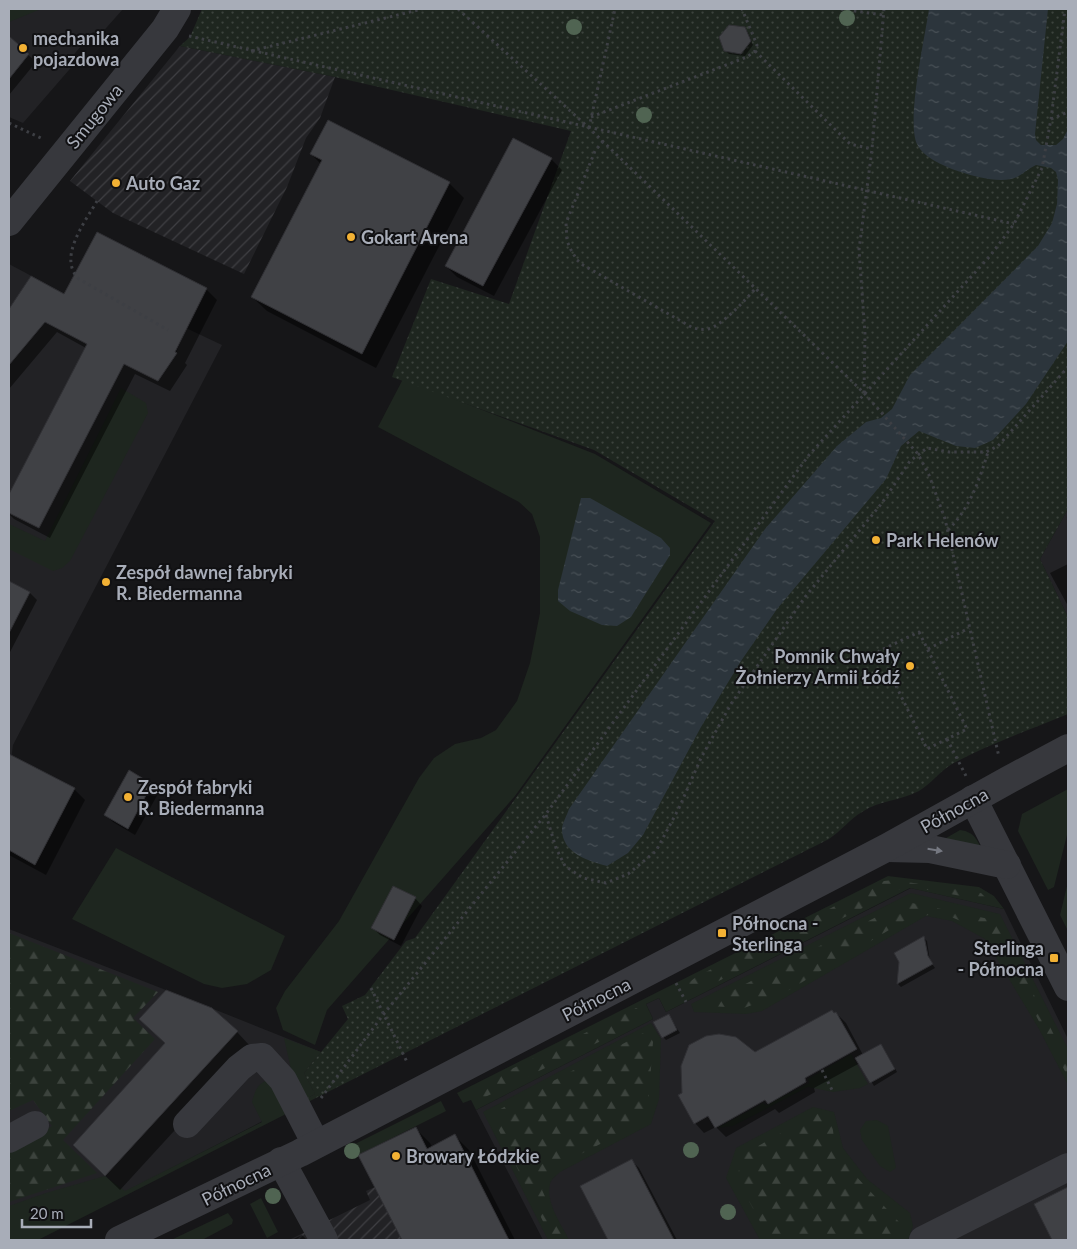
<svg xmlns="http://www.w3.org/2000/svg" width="1077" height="1249" font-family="Lato,sans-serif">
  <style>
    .built { fill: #222225 }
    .industrial { fill: url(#industrial-furrows) }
    .grass { fill: #1e261f }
    .forest { fill: url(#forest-firs) }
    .park { fill: url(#park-dots) }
    .water { fill: url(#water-ripples) }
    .shadow { fill: #0007 }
    .building { fill: #404145; stroke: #303034 }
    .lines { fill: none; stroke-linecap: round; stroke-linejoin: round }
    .path { stroke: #3d3f44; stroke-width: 3; stroke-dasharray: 2.5 4; stroke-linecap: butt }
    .minor { stroke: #37383d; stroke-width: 28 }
    .tree { fill: #506452 }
    .oneway { fill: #757881 }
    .poi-dot { fill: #f2b134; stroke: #111113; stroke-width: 2 }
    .labels { text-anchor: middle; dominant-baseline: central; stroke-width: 4; stroke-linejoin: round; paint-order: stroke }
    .poi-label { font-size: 18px; font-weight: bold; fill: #a8adb8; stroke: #111113; text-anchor: start }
    .street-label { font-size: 18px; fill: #a8adb8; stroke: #111113 }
  </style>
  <defs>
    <pattern id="industrial-furrows" width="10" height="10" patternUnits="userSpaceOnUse" patternTransform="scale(1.25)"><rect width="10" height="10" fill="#222225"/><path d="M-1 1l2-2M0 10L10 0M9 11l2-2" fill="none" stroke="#3f3f43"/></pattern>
    <pattern id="forest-firs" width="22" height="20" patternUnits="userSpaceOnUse" patternTransform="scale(1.25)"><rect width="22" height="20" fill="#1e261f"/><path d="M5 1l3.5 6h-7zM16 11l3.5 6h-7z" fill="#3c433d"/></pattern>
    <pattern id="park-dots" width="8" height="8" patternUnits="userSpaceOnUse" patternTransform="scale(1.25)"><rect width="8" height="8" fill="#1e261f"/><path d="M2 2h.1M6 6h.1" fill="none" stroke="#3c433d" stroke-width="1.8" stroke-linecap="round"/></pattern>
    <pattern id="water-ripples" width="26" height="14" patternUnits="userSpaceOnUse" patternTransform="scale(1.25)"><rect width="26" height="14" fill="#2c353c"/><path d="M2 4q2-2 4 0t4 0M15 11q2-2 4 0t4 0" fill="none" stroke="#485056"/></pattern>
  </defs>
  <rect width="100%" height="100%" fill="#161618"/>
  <g class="built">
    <polygon points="9,9 123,9 99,36 93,32 70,59 75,63 23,123 9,117"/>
    <polygon points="9,264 176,353 186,328 222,345 13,745 11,760 16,758 75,788 35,865 11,851 9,856"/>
    <polygon points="1068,509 1068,617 1040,559"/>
    <polygon points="911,888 1004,909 1068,1039 1068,1240 543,1240 476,1110 653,1019 646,1004 659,998 666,1012"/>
    <polygon points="9,929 166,990 321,1052 304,1073 315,1094 125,1192 9,1207"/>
  </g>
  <g class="industrial">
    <polygon points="180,46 335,77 320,118 306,138 287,187 244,274 113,213 70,181"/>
    <polygon points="416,1127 474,1240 289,1240 370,1200 366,1191 375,1187 358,1155"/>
  </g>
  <g class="grass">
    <polygon points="9,9 41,9 9,22"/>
    <polygon points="403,379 595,454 711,523 515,796 327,1010 315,1045 283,1030 276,1008 285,991 339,921 419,778 434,758 455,744 481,738 496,730 517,701 530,663 540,613 540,537 532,514 519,502 378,427"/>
    <polygon points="121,388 146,403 148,413 70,561 62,568 53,571 9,549 9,524 45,541"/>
    <polygon points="1068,789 1068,831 1054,887 1048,890 1018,831 1022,814"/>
    <path d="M960 830C976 832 978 842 984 855L941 841Z"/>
    <polygon points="116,848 285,936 271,970 247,984 222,988 204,984 72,919"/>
    <polygon points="888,876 979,887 994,896 1004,909 910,888 666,1012 659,998 646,1004 653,1019 476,1110 471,1100 463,1103 457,1093"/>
    <polygon points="1068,882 1068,931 1060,915"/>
    <polygon points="911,893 1000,914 1068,1049 1068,1085 1039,1029 985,939 952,921 926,916 762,1011 746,1014 694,1012 691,1004"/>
    <path d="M651 1023 661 1039 659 1099 651 1124 560 1172C557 1175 551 1179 550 1184 545 1202 562 1225 569 1240H548L483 1112Z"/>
    <polygon points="284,1038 321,1052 304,1073 315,1094 304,1100 293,1078"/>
    <polygon points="851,1054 868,1084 860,1088 833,1092 808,1087 733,1126 717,1128 763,1103 766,1105 809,1083 808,1079"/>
    <path d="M265 1081H271L290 1112 38 1240H9V1206L46 1193 105 1176 125 1191 262 1122 252 1102C255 1092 256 1086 265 1081Z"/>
    <polygon points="441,1101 446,1111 358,1155 353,1145"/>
    <polygon points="813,1107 834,1112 843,1148 867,1179 910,1213 913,1226 908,1240 760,1240 726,1178 736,1148"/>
    <polygon points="877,1120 888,1126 896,1168 890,1172 880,1166 862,1140 860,1130 866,1121"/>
    <polygon points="261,1198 278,1232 267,1238 250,1204"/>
    <polygon points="228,1213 233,1220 232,1224 202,1240 171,1240"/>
  </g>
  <g class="forest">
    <polygon points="893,880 981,893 989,901 906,886 697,992 687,984 696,977 884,881"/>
    <polygon points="912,903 989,919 999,925 1068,1063 1068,1077 1007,960 984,931 942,913 909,918 784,993 744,1008 709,1006 718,998 890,910"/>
    <polygon points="9,933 158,992 133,1018 155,1039 63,1140 97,1173 9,1202 9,1149 52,1126 33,1100 9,1111"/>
    <polygon points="636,1008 643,1012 640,1022 481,1099 471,1093 475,1087"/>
    <polygon points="647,1031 653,1042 648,1107 635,1126 577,1156 548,1174 542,1190 565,1240 552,1240 491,1114"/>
    <polygon points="817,1113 832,1123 835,1146 852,1172 899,1222 888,1240 770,1240 737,1179 742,1155"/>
  </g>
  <path class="park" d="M202 9H1068V509L1040 559 1068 617V714C1029 730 989 744 952 764 940 771 931 784 919 791 900 801 880 800 862 812 850 819 841 831 829 839L306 1103 304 1100 315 1094 304 1073 348 1019 342 1006 365 995 406 941 415 938 715 521 594 450 392 377 431 279 509 304 571 131 335 77 180 46 190 37Z"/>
  <g class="water">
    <path d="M929 9H1048L1035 134 1036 140 1041 145H1056L1063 139 1068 129V341L1026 404 993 440 975 448 956 446 919 431 901 446 886 479 777 609 741 661 701 727 643 835 628 853 607 866C588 861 561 853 562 828 563 822 567 815 569 809L765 529 837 446 866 422 881 418 892 409 910 375 1038 246 1052 223 1057 204 1058 180 1056 172 1051 168 1036 165C1029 168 1023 174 1017 177 1003 184 975 177 961 172 948 168 923 158 917 144 906 121 925 37 929 9Z"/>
    <polygon points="581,498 590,498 661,538 670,548 670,555 631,617 617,626 602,625 570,611 558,601 558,590"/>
  </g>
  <g class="shadow">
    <polygon points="744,28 748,32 753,45 745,56 729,54 725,50"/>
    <polygon points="14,42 36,62 9,95 9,43 11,45"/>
    <polygon points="328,121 449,183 464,198 376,368 267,311 252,297 321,164 311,154"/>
    <polygon points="551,159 562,170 494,296 457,277 446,266"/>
    <polygon points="97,234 206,289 217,300 185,363 187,365 170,391 135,374 50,538 14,519 9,514 9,497 86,348 57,332 9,389 9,311 14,305 65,295"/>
    <polygon points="1068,564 1068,606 1050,573"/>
    <polygon points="9,582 30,593 37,600 9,654"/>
    <polygon points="13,758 74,789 85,800 46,875 9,855 9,766"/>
    <polygon points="129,772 152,785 159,792 135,835 113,822 106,815"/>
    <polygon points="415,898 422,906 401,946 380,935 373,928"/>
    <polygon points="924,938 927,941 930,961 935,968 901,987 898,984 901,962"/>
    <polygon points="836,1013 846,1023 863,1055 884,1049 897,1072 874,1086 860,1063 814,1088 815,1092 779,1113 775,1109 726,1137 716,1127 704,1133 695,1123 755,1054"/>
    <polygon points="669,1016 680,1033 666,1040 663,1037"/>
    <polygon points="237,1032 251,1047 120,1190 89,1160"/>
    <polygon points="415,1128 430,1143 432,1147 455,1136 469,1150 515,1240 404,1240 360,1156"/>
    <polygon points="632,1161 639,1168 677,1240 609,1240 582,1187"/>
    <polygon points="1068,1188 1068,1240 1054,1240 1036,1205"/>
    <polygon points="302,1235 307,1240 292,1240"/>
  </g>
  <g class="building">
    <polygon points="729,25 745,27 751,41 741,54 724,51 719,37"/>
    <polygon points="9,36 29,54 9,79"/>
    <polygon points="328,120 450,182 362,354 251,297 322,160 310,154"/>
    <polygon points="513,138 552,158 483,286 445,266"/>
    <polygon points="97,232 207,288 175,352 177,353 158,381 124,364 39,528 9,513 9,494 87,344 45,322 9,365 9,309 31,276 64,294"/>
    <polygon points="9,581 30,592 9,633"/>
    <polygon points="9,754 75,788 35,865 9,850"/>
    <polygon points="129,770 152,784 128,829 104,815"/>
    <polygon points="393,886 416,897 394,940 371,928"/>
    <polygon points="924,936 928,956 933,964 897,984 899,962 894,953"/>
    <polygon points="166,990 212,1008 238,1031 105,1176 73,1145 165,1043 139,1019"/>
    <polygon points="832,1010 834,1013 836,1012 857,1049 805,1078 806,1082 768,1104 765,1100 715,1128 708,1116 694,1124 678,1095 682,1093 681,1066 689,1045 706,1036 719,1034 736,1037 755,1052"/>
    <polygon points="669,1014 677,1030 662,1038 653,1022"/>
    <polygon points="881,1044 895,1069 870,1083 855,1058"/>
    <polygon points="416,1127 427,1149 455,1134 509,1240 402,1240 358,1155"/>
    <polygon points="632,1159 674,1240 608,1240 580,1186"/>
    <polygon points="1068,1187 1068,1240 1052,1240 1034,1204"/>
  </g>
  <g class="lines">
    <g class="path">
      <polyline points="458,9 589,128 864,393 918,454 929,475 945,519 999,757"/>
      <polyline points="841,9 883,15"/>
      <polyline points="189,36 1014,224"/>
      <polyline points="251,51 422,9"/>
      <polyline points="755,51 850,144 872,149"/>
      <polyline points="591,117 747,57 755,51 757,45 742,9"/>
      <polyline points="1051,119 1068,112"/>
      <polyline points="9,123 43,139"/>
      <polyline points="589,128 615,9"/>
      <path d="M603 141 595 151 566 223 567 241 571 250 577 260 583 265 693 328C698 329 702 330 708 329 723 325 745 300 756 288"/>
      <path d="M97 201C85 222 57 258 79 279L168 330"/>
      <polyline points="864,393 865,334 859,250 872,149 884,9"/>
      <path d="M948 530C970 508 979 481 988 452"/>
      <polygon points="919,632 967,729 927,749 879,651"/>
      <polyline points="928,649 969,628"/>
      <polyline points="947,739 966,776"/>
      <polyline points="546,815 556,848 565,866 583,878 606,883 628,874 656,851 679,808 701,758 731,704 805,597 882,503 910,461 927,448 949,452 986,452 998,446 1068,367"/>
      <polyline points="676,983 686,1002"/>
      <polyline points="371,988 407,1062"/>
      <polyline points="822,1070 833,1092"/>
      <polyline points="321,1098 383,1015 546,814 809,455 990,256 1014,224 1042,168 1051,119 1065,9"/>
    </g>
    <g class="minor">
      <polyline points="9,222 165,29 177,9"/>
      <polyline points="973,799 1068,987"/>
      <polyline points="888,848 930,849 1007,865"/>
      <polyline points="187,1124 239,1068 252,1058 262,1057 283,1080 316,1144"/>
      <polyline points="9,1139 35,1125"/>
      <polyline points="281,1161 324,1240"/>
      <polyline points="119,1240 300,1153 886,848 1010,779 1068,748"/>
      <polyline points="923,1240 1068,1167"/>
    </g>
  </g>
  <g class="tree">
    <circle cx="847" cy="18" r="8"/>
    <circle cx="574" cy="27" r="8"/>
    <circle cx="644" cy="115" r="8"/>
    <circle cx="691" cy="1150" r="8"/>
    <circle cx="352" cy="1151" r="8"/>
    <circle cx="273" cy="1196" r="8"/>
    <circle cx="728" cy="1212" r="8"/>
  </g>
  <defs><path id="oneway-solid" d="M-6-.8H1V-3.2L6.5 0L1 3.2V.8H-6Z" transform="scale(1.25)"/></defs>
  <use class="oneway" href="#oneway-solid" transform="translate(935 850) rotate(9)"/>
  <g class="poi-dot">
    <circle cx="23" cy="48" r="5"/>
    <circle cx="116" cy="183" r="5"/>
    <circle cx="351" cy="237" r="5"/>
    <circle cx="876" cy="540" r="5"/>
    <circle cx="106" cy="582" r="5"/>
    <circle cx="910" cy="666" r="5"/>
    <circle cx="128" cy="797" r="5"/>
    <rect x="717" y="928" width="10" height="10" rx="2.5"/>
    <rect x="1049" y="953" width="10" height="10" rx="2.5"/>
    <circle cx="396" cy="1156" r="5"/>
  </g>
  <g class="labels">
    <g class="poi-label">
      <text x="33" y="38">mechanika<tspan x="33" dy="21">pojazdowa</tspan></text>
      <text x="126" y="183">Auto Gaz</text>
      <text x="361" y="237">Gokart Arena</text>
      <text x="886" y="540">Park Helenów</text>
      <text x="116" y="572">Zespół dawnej fabryki<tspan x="116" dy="21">R. Biedermanna</tspan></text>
      <text x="900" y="656" text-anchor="end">Pomnik Chwały<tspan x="900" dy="21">Żołnierzy Armii Łódź</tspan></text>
      <text x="138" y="787">Zespół fabryki<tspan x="138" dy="21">R. Biedermanna</tspan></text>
      <text x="732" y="923">Północna -<tspan x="732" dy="21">Sterlinga</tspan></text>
      <text x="1044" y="948" text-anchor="end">Sterlinga<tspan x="1044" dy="21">- Północna</tspan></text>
      <text x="406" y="1156">Browary Łódzkie</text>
    </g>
    <g class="street-label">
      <text transform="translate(94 116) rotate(-51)">Smugowa</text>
      <text transform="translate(954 810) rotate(-29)">Północna</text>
      <text transform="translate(596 999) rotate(-27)">Północna</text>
      <text transform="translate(236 1184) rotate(-26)">Północna</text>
    </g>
  </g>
  <rect width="1077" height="1249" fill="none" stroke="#a8adb8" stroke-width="20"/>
  <path d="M22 1219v8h69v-8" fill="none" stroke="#a8adb8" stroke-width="2.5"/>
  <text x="30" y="1219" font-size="15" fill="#a8adb8" stroke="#111113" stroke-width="4" paint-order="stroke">20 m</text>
</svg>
